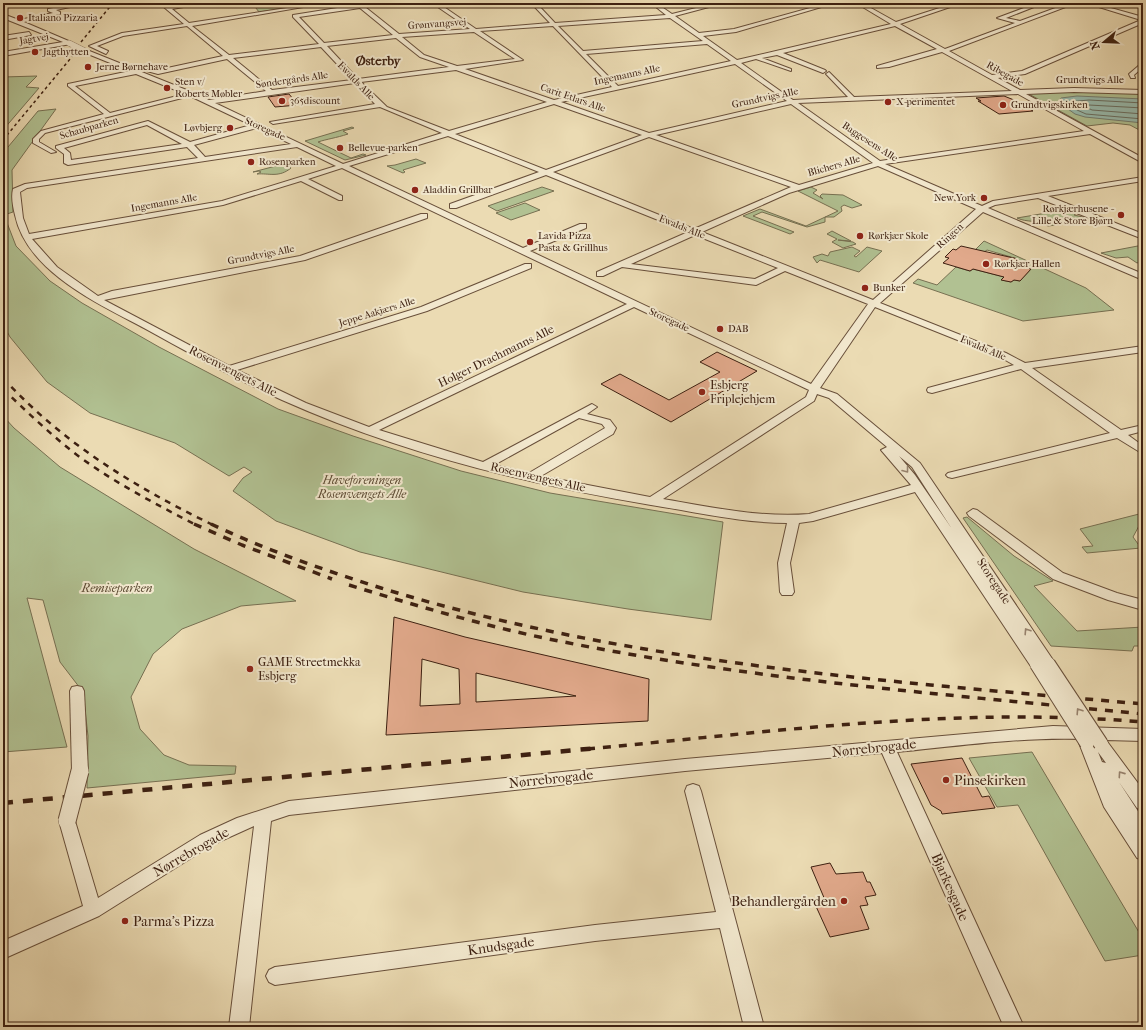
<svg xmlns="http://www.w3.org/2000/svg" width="1146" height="1030" font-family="'IM FELL French Canon',serif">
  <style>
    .green { fill: #b1c192; stroke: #777052 }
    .water { fill: #98bbae; stroke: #747d6f }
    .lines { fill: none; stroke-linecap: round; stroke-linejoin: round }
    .shore { stroke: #6a6e60; stroke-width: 1 }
    .building { fill: #e1a98b; stroke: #3d2011; fill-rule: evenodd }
    .minor-casing { stroke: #684f3a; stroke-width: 2 }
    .minor { fill: #f2e8ce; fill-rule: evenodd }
    .rail-far3 { stroke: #3d2011; stroke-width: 1.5; stroke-dasharray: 3 3; stroke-linecap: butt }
    .rail-far2 { stroke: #3d2011; stroke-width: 2.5; stroke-dasharray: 6 6; stroke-linecap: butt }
    .rail-far1 { stroke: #3d2011; stroke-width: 3.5; stroke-dasharray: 8 8; stroke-linecap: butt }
    .rail { stroke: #3d2011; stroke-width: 4.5; stroke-dasharray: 10 10; stroke-linecap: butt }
    .minor-bridge-far2-casing { stroke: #684f3a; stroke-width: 6; stroke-linecap: butt }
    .minor-bridge-far1-casing { stroke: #684f3a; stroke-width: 16; stroke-linecap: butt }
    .minor-bridge-casing { stroke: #684f3a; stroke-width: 19; stroke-linecap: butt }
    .minor-bridge-far2 { stroke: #f2e8ce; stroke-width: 5.5 }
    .minor-bridge-far1 { stroke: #f2e8ce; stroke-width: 14 }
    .minor-bridge { stroke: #f2e8ce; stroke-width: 17 }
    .oneway { stroke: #988470 }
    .poi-dot { fill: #8f2418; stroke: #f2e8ce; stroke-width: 1.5 }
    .labels { text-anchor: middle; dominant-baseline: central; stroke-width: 4; stroke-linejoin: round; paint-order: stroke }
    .far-poi-label { font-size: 10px; fill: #3d2011; stroke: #f2e8ce; text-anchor: start }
    .far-street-label { font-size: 10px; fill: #3d2011; stroke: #f2e8ce }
    .street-label { font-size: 12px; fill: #3d2011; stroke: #f2e8ce }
    .poi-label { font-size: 12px; fill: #3d2011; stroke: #f2e8ce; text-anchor: start }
    .park-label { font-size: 12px; font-style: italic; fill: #5a4831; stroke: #f2e8ce }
    .far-district-label { font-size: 13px; font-weight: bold; fill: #3d2011; stroke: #f2e8ce }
    .near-street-label { font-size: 14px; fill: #3d2011; stroke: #f2e8ce }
    .near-poi-label { font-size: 14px; fill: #3d2011; stroke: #f2e8ce; text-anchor: start }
  </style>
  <rect width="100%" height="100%" fill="#ebdbb3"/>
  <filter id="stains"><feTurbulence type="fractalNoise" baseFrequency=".005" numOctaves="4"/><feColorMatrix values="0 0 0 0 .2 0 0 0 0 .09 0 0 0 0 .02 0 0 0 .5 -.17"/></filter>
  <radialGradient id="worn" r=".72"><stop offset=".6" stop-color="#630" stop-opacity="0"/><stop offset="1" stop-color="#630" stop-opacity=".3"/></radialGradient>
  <g class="green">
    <polygon points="252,3 295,3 297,6 259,12"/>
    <polygon points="37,76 26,87 39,88 3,130 3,77"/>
    <polygon points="1074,91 1143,93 1143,132 1130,125 1113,123 1087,126 1027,93"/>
    <polygon points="56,109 12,170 13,212 4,215 16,246 50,281 82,303 159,347 278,409 353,436 461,471 550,493 723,522 711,620 628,609 523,592 360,552 276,521 233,491 243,478 252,472 244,467 229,476 175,443 90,413 47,382 10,337 3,324 3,153 38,111"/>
    <path d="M352 127 354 128 343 131 348 134C336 138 327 139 318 142L351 158 363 154 366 155 345 160 305 141Z"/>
    <polygon points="416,159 426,163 403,170 405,172 403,173 387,166 395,165"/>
    <path d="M291 162 294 163 286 165 291 168C279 178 269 173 257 174L261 172 259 171 253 172Z"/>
    <polygon points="542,187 554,191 497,211 488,206"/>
    <polygon points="811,187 817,190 813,193 823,199 820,196 822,194 843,195 862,205 852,208 844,205 841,207 842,211 834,217 825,217 825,222 807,227 762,212 753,216 794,232 790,234 743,216 760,209 806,226 838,211 798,191"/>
    <polygon points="525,203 540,210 511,220 496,213"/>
    <path d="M1064 210 1077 213 1074 215 1087 218C1080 222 1067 218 1056 220V225L1048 226C1035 219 1028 223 1017 218Z"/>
    <polygon points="832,231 851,241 838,240 853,242 856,244 843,248 832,242 837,239 827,234"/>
    <polygon points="984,241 1086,288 1114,310 1023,321 913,283 918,279 937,285 956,267 970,271 973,269 1004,277 1002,280 1011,282 1014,280 1020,281 1031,269 1026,268 1029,265 1016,261 1018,259 987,250 984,252 975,250"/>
    <polygon points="1143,245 1143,261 1137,263 1128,257 1116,258 1101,253"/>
    <polygon points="852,247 860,251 854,256 856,257 867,247 882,251 859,272 820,260 817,263 813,257 822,254 828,256 830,252"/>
    <polygon points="3,416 14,428 60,467 194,549 296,601 241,606 182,629 153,654 131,697 140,729 164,755 189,765 236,766 235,774 87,788 88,736 83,692 60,662 43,600 27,598 67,747 3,752"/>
    <polygon points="1143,513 1143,524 1140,524 1133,537 1141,548 1087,553 1082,547 1093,546 1080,529"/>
    <polygon points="967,517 1014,556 1053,581 1034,586 1077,631 1143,627 1143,646 1134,646 1132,651 1051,646 963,518"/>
    <polygon points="1032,752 1143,939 1143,955 1105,961 1018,805 997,807 969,758"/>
  </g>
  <polygon class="water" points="1077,96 1143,99 1143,123 1085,117 1075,114 1061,104 1061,98"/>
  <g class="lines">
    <g class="shore">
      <polyline points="1143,103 1089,100 1067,102 1077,110 1086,114 1143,119"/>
      <polyline points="1143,108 1089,105 1086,107 1092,110 1143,114"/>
    </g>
  </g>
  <g class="building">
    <polygon points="289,94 298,105 275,107 268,97"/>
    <polygon points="1004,96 1014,100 1033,111 999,114 978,101 981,101 976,98"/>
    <polygon points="961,246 1018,259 1016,261 1029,265 1026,268 1031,269 1020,281 1014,280 1011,282 1001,280 1004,277 973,269 970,271 943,263 949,258 945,257 953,249 956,250"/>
    <polygon points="717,352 757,371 671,422 601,384 620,374 669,400 720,372 700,362"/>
    <path d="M394 617 465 637 649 679 648 721 386 735ZM422 659 459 669 460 704 420 706ZM476 673 576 696 476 702Z"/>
    <polygon points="962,758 982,797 989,796 995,808 942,814 941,811 931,805 911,764"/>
    <polygon points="830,863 836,874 863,872 867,882 870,882 876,895 865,897 868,905 860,906 869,929 830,937 814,902 825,900 811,867"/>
  </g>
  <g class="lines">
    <defs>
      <g id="minor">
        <polygon points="79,3 84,4 56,10 60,12 60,14 24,22 71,42 71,44 3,56 3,52 63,42 3,18 3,14 19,20 53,13 48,11 48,9"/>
        <path d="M159 3H164L168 6 207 3 172 9 189 23 307 5 309 6 192 26 229 55 319 44 293 17V15L356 5 355 3H360L399 34 470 29 432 3 440 4 489 3 444 7 476 29 550 23 531 3H563L539 6 555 23 666 15 651 3H656L672 14 716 3H724L675 16 699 33 734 29 828 3H835L736 32 703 36 737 60 891 24 856 3H862L896 22 955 3H962L900 24 945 49 1015 23 997 18 1037 3H1044L1006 18 1020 21 1069 3H1076L949 51 992 75 1022 71 1141 20 1086 3H1093L1143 17V23L1025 74 998 78 1020 90 1074 88 1143 90V94L1074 92 1026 94 1143 158V163L1090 134 885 164 982 206 993 201 1143 177V181L1048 196 1143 234V239L1038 198 995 205 988 208 1143 274V280L983 212 880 303 1006 353 1025 363 1143 346V352L1032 368 1121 430 1143 425V431L1128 435 1143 446V454L1117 438 952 478 948 477 946 475 948 473 1110 433 1021 369 932 393 928 392 927 390 928 388 1014 365 1000 357 875 307 820 388 837 394 920 463 1053 660 1055 664 1053 668 1048 669 1042 667 1037 669 1032 668 915 492 813 521 799 523 790 563 794 592 792 595H782L780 592 778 563 787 523C742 523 696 512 651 505 525 484 398 452 282 400 234 379 190 353 144 328 99 304 27 272 15 215 13 207 11 197 13 189L25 184 198 158 187 147 68 165 64 163V154L56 148V146L148 121 190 142 251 125 190 96 45 133 39 139V142L56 152 51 153 33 143V139L41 131 104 114 68 86V84L130 71 83 52V50H87L194 93 209 100 266 91 227 59 158 74 143 70V68L145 67 158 70 223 56 187 26 123 36 97 46 108 51 106 54 89 46 122 33 184 24ZM360 8 393 35 324 43 299 17ZM670 18 703 41 583 51 558 26ZM553 26 612 87 554 100 465 69 523 60 480 31ZM895 26 937 49 877 66V68L889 67 942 52 1012 91 854 97 829 72 826 74 827 75 848 97 793 100 741 63 756 59 791 71V69L762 58 777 55 823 73 826 71 825 70 783 53ZM474 32 515 59 457 66 424 55 402 37ZM396 38 420 57 449 67 358 79 327 46ZM707 44 731 61 618 86 586 54ZM321 47 352 80 272 90 233 58ZM735 64 787 101 649 133 561 102ZM456 70 547 102 449 131 387 107 361 82ZM136 74 185 94 110 113 75 86ZM355 83 375 104 270 122 273 124 380 107 442 133 343 164 215 103ZM1018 94 1084 131 880 161 798 103ZM554 104 642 135 546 170 455 134ZM791 104 873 163 799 185 656 135ZM147 125 182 144 71 160 70 153 64 148ZM257 128 291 144 205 157 194 145ZM448 136 539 172 450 204V208H456L546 175 688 232 597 272V276H603L622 267 756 285 785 271 868 304 811 384 530 251 586 228V224H580L523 248 349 166ZM649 137 791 187 694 229 553 172ZM297 147 336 166 222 201 29 234 23 218 20 192 27 188ZM878 166 976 209 873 300 702 232 789 193ZM342 168 627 304 369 427 306 403 237 370 427 311 531 268V264H525L421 307 229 366 104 300 305 260 427 218V214H421L300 256 112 291 98 296 57 267 32 239 223 205 301 181 339 200H342V196L308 179ZM695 235 778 268 755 279 631 264ZM634 307 809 390 806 397 650 497 541 476 613 434 616 428 610 420 587 414 597 407 592 404 483 462 379 430ZM817 394 829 398 887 447 881 450 911 485 809 514C760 518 711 507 663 499L814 401ZM579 418 602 424 605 428 529 473 494 465ZM899 456 912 467 952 529 915 475Z"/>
        <polygon points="29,32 31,35 3,40 3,36"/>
        <polygon points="1143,62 1143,67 1134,75 1135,78 1131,78 1129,74"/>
        <polygon points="973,509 977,510 1063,573 1117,593 1143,600 1143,610 1108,600 1053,579 969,516 967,513"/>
        <polygon points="77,686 82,687 84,691 88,771 85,775 80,777 75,775 72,771 70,691 72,687"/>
        <path d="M1053 726 1143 729V741L1106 740 1143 790V810L1137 808 1119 782 1143 819V860L1137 858 1104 807 1079 743 1082 739C1020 737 958 746 897 752L1024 1027H1004L882 753 685 771 289 815 271 821 249 1027H229L254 826 212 845 99 916 3 959V941L83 906 59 821 61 816 67 814 73 816 75 821 98 898 200 835 237 818 289 801 685 759ZM1098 752 1106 763 1102 762Z"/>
        <polygon points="693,784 699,786 701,791 764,1027 744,1027 720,928 595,941 275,985 269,982 266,976 269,970 275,967 595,925 716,912 685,791 687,786"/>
      </g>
    </defs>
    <use href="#minor" class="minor-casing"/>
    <use href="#minor" class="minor"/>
    <g class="rail-far3">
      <polyline points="81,42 113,3"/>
      <polyline points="3,140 75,53"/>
    </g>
    <g class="rail-far2">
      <path d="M3 378C64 444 133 486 213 525"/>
      <path d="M3 389C26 411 48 432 73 452 111 481 154 503 196 525"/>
    </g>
    <g class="rail-far1">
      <polyline points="194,524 242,545 332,579"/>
      <path d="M211 524C266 550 324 570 381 588 628 664 887 681 1143 704"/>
      <path d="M349 585C414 605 478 624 544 638 742 679 943 694 1143 714"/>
      <path d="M587 749C772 732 957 706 1143 722"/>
    </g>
    <polyline class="rail" points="3,803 598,748"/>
    <defs>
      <polyline id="minor-bridge-far2" points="69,43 85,51"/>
      <g id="minor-bridge-far1">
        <polyline points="1037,664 1087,743"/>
        <polyline points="1048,664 1101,744"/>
      </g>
      <polyline id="minor-bridge" points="67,821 80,771"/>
    </defs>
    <use href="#minor-bridge-far2" class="minor-bridge-far2-casing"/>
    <use href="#minor-bridge-far1" class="minor-bridge-far1-casing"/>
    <use href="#minor-bridge" class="minor-bridge-casing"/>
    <use href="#minor-bridge-far2" class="minor-bridge-far2"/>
    <use href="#minor-bridge-far1" class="minor-bridge-far1"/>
    <use href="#minor-bridge" class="minor-bridge"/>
  </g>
  <defs><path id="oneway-chevron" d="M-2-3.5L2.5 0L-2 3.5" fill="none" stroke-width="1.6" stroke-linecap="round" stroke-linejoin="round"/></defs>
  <g class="oneway">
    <use href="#oneway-chevron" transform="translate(906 470) rotate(52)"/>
    <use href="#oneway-chevron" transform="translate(1027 631) rotate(-123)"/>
    <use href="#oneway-chevron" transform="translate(1079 711) rotate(-123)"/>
    <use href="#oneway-chevron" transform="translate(1121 774) rotate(-125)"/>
  </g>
  <g class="poi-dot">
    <circle cx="20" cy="18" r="4"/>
    <circle cx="35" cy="52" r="4"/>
    <circle cx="88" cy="67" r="4"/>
    <circle cx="167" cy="88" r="4"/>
    <circle cx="282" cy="101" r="4"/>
    <circle cx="888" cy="102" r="4"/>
    <circle cx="1003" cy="105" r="4"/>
    <circle cx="230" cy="128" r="4"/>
    <circle cx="340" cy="148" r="4"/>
    <circle cx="251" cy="162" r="4"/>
    <circle cx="415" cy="190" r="4"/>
    <circle cx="984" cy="198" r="4"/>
    <circle cx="1121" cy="215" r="4"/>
    <circle cx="860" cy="236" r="4"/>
    <circle cx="530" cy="242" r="4"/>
    <circle cx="986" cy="264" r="4"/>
    <circle cx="865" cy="288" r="4"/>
    <circle cx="720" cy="329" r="4"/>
    <circle cx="702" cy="392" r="4"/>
    <circle cx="250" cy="669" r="4"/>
    <circle cx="946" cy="780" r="4"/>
    <circle cx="844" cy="901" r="4"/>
    <circle cx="125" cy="921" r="4"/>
  </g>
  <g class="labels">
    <g class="far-poi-label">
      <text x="28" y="18">Italiano Pizzaria</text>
      <text x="43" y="52">Jagthytten</text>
      <text x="96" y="67">Jerne Børnehave</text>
      <text x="175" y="82">Sten v/<tspan x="175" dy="12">Roberts Møbler</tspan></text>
      <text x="290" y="101">365discount</text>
      <text x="896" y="102">X-perimentet</text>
      <text x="1011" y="105">Grundtvigskirken</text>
      <text x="222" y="128" text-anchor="end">Løvbjerg</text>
      <text x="348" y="148">Bellevue-parken</text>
      <text x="259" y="162">Rosenparken</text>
      <text x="423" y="190">Aladdin Grillbar</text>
      <text x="976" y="198" text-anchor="end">New York</text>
      <text x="1113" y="209" text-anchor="end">Rørkjærhusene -<tspan x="1113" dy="12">Lille &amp; Store Bjørn</tspan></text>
      <text x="538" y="236">Lavida Pizza<tspan x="538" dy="12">Pasta &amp; Grillhus</tspan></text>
      <text x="868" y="236">Rørkjær Skole</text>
      <text x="994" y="264">Rørkjær Hallen</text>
      <text x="873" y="288">Bunker</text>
      <text x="728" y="329">DAB</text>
    </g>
    <g class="far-street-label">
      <text transform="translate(437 24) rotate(-4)">Grønvangsvej</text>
      <text transform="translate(34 39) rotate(-9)">Jagtvej</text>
      <text transform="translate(1005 74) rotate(29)">Ribegade</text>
      <text transform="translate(627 75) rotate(-12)">Ingemanns Alle</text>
      <text transform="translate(292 80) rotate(-8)">Søndergårds Alle</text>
      <text x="1090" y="80">Grundtvigs Alle</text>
      <text transform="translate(356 81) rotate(46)">Ewalds Alle</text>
      <text transform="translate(573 98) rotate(19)">Carit Etlars Alle</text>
      <text transform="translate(765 98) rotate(-12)">Grundtvigs Alle</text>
      <text transform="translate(89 128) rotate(-16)">Schaubparken</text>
      <text transform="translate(265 129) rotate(24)">Storegade</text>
      <text transform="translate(870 142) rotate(33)">Baggesens Alle</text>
      <text transform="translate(834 166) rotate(-16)">Blichers Alle</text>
      <text transform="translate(164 203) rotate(-10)">Ingemanns Alle</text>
      <text transform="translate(682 227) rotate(22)">Ewalds Alle</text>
      <text transform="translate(950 236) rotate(-42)">Ringen</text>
      <text transform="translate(261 255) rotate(-11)">Grundtvigs Alle</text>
      <text transform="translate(377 312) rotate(-17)">Jeppe Aakjærs Alle</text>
      <text transform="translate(669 320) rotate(25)">Storegade</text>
      <text transform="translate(983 348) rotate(23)">Ewalds Alle</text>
    </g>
    <g class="street-label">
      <text transform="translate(496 356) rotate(-26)">Holger Drachmanns Alle</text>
      <text transform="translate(233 371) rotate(27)">Rosenvængets Alle</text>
      <text transform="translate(538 477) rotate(13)">Rosenvængets Alle</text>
      <text transform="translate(994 581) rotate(57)">Storegade</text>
    </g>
    <g class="poi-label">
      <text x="710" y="385">Esbjerg<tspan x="710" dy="14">Friplejehjem</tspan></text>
      <text x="258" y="662">GAME Streetmekka<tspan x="258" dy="14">Esbjerg</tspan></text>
    </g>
    <g class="park-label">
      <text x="362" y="480">Haveforeningen<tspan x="362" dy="14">Rosenvængets Alle</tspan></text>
      <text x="117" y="588">Remiseparken</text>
    </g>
    <g class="far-district-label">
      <text x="378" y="60">Østerby</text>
    </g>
    <g class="near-street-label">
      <text transform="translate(874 748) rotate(-6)">Nørrebrogade</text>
      <text transform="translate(551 779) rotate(-6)">Nørrebrogade</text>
      <text transform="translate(191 852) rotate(-30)">Nørrebrogade</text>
      <text transform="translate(950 887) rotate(66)">Bjarkesgade</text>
      <text transform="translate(501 946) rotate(-8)">Knudsgade</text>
    </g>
    <g class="near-poi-label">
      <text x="954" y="780">Pinsekirken</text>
      <text x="836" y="901" text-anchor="end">Behandlergården</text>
      <text x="133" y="921">Parma's Pizza</text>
    </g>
  </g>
  <rect width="1146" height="1030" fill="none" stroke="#ebdbb3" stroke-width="16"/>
  <rect x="4" y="4" width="1138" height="1022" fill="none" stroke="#3d2011" stroke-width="2"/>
  <rect x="8" y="8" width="1130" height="1014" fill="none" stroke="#3d2011"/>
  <g transform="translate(1104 42) rotate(251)" stroke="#f2e8ce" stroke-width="3" paint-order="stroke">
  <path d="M0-3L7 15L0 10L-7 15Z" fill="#3d2011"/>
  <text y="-6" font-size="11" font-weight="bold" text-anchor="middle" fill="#3d2011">N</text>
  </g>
  <rect width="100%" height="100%" filter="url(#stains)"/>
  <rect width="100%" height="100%" fill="url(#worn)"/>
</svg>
